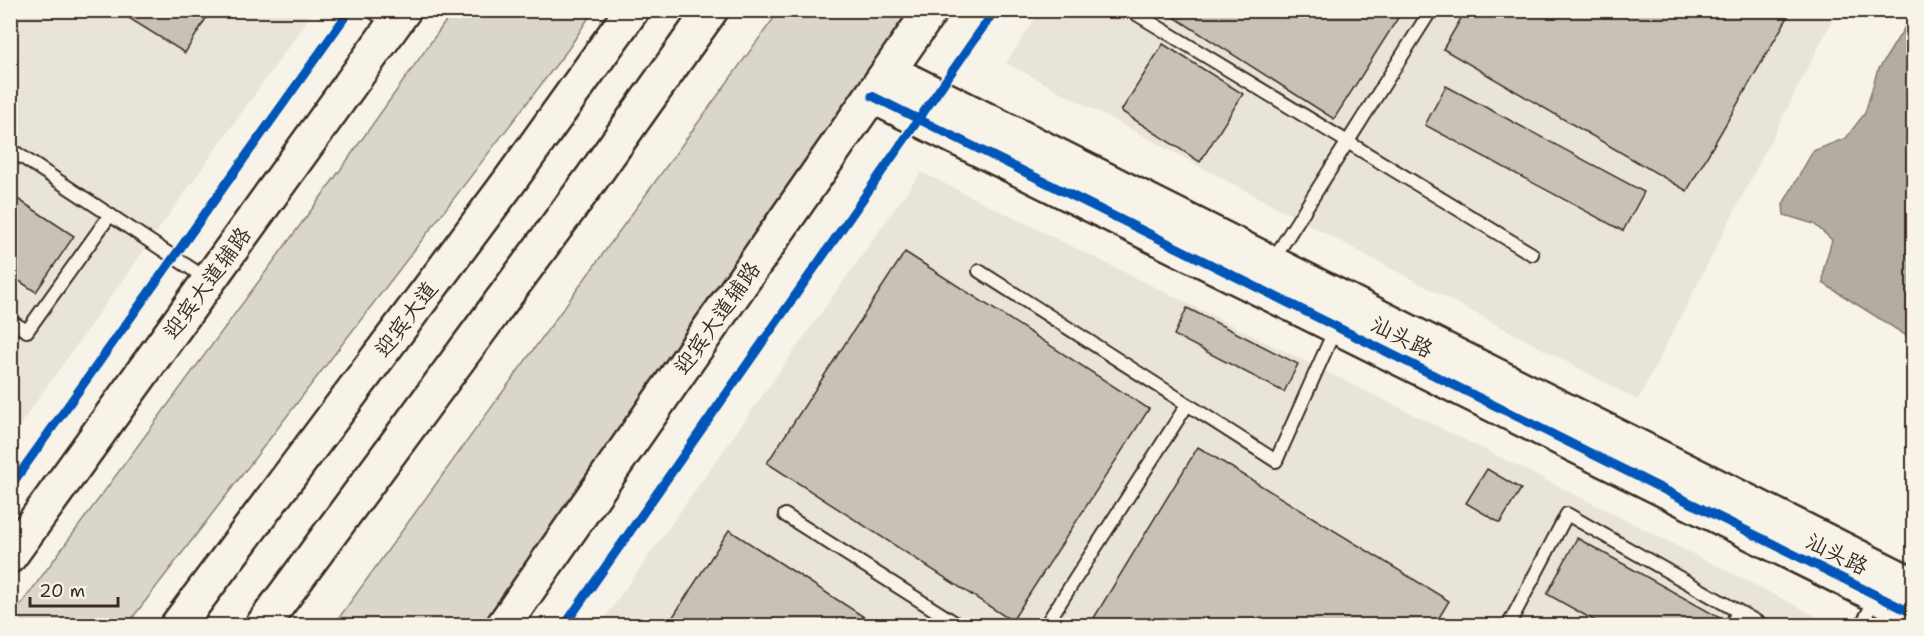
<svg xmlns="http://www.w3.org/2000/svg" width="1924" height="636" font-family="'Shantell Sans','LXGW WenKai TC',sans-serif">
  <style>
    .built { fill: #e9e4d9 }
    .green { fill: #dbd6cb; stroke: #8b8074; stroke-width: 1.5 }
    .water { fill: #b4aca0; stroke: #84786c; stroke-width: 1.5 }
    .building { fill: #c8c1b6; stroke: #3b2a1e; stroke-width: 1.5 }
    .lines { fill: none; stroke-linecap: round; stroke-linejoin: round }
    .lane-casing { stroke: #3b2a1e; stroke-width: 16 }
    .secondary-casing { stroke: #3b2a1e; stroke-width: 38 }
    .primary-casing { stroke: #3b2a1e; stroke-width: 38 }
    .highway-casing { stroke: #3b2a1e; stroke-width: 38 }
    .lane { stroke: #f7f3e8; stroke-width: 12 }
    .secondary { stroke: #f7f3e8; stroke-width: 33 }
    .primary { stroke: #f7f3e8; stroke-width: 33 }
    .highway { stroke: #f7f3e8; stroke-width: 33 }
    .cycleway-casing { stroke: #f7f3e8; stroke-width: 13 }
    .cycleway { stroke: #0057b8; stroke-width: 9 }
    .labels { text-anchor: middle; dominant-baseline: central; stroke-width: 4.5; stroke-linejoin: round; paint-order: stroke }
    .street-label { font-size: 22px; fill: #3b2a1e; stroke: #f7f3e8 }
  </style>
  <rect width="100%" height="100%" fill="#f7f3e8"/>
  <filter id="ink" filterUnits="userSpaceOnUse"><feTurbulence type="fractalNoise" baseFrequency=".0167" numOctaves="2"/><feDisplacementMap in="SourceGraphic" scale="12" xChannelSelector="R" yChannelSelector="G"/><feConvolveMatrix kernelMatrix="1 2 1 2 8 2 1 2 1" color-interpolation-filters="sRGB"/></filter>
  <g filter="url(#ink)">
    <g class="built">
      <polygon points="11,11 314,11 11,437"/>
      <polygon points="1040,11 1837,11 1638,400 1006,63"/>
      <polygon points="921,172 1536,475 1834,625 599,626"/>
    </g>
    <g class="green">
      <polygon points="453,11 593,11 569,48 127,625 11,625 11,618 326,190"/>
      <polygon points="779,11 913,11 484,625 333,626"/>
    </g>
    <polygon class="water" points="1913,14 1913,340 1823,283 1824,267 1832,240 1814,224 1784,215 1783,204 1813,151 1846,138 1865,113 1877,72"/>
    <g class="building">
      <polygon points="116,10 211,10 185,53"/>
      <polygon points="1163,10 1403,10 1334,119"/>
      <polygon points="1466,10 1792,10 1687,191 1443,49"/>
      <polygon points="1163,44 1243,94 1200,162 1121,111"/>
      <polygon points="1446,86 1644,192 1623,231 1425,125"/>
      <polygon points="10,194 74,236 36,292 10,275"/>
      <polygon points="905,252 1149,409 1012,621 767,463"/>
      <polygon points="1187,308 1298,364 1284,392 1174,335"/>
      <polygon points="1198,447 1449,601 1434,626 1089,626"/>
      <polygon points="1487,469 1521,489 1500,523 1466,503"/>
      <polygon points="729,530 878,626 667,626"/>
      <polygon points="1577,538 1720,618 1716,626 1604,626 1547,594"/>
    </g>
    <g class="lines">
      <defs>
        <g id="lane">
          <polyline points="370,10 392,24"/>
          <polyline points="1130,10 1532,254"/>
          <polyline points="10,149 207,279"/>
          <polyline points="1271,263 1431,10"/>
          <polyline points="979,271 1276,461 1336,327"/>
          <polyline points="10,321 27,331 110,215"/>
          <polyline points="785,515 960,626"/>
          <polyline points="1045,626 1187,405"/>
          <polyline points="1508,626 1567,514 1764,626"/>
          <polyline points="1731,626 1738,611"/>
          <polyline points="1861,626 1876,598"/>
        </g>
        <g id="secondary">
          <polyline points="889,71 1914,585"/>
          <polyline points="872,96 1914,614"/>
        </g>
        <g id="primary">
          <polyline points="10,556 404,10"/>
          <polyline points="503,626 931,10"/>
        </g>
        <g id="highway">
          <polyline points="177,626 509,182 632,10"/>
          <polyline points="262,626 592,178 711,10"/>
        </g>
      </defs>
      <use href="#lane" class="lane-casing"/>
      <use href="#secondary" class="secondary-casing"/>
      <use href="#primary" class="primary-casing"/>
      <use href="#highway" class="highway-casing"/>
      <use href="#lane" class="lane"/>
      <use href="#secondary" class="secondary"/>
      <use href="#primary" class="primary"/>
      <use href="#highway" class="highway"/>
      <defs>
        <g id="cycleway">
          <polyline points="872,96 1914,614"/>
          <polyline points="10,487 350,10"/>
          <polyline points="564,626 995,10"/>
        </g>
      </defs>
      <use href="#cycleway" class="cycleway-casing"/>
      <use href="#cycleway" class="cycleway"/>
    </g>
  </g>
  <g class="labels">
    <g class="street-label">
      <text transform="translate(207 283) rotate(-54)">迎宾大道辅路</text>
      <text transform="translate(717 318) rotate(-55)">迎宾大道辅路</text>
      <text transform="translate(406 319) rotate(-53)">迎宾大道</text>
      <text transform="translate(1402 337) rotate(26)">汕头路</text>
      <text transform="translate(1837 554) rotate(26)">汕头路</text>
    </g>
  </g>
  <rect width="1924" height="636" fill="none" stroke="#f7f3e8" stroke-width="36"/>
  <rect x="18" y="18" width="1888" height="600" fill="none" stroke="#3b2a1e" stroke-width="2" filter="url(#ink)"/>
  <path d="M30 597v9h88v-9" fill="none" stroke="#3b2a1e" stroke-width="3"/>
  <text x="39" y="597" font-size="18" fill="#3b2a1e" stroke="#f7f3e8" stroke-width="4.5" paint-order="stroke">20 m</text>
</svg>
